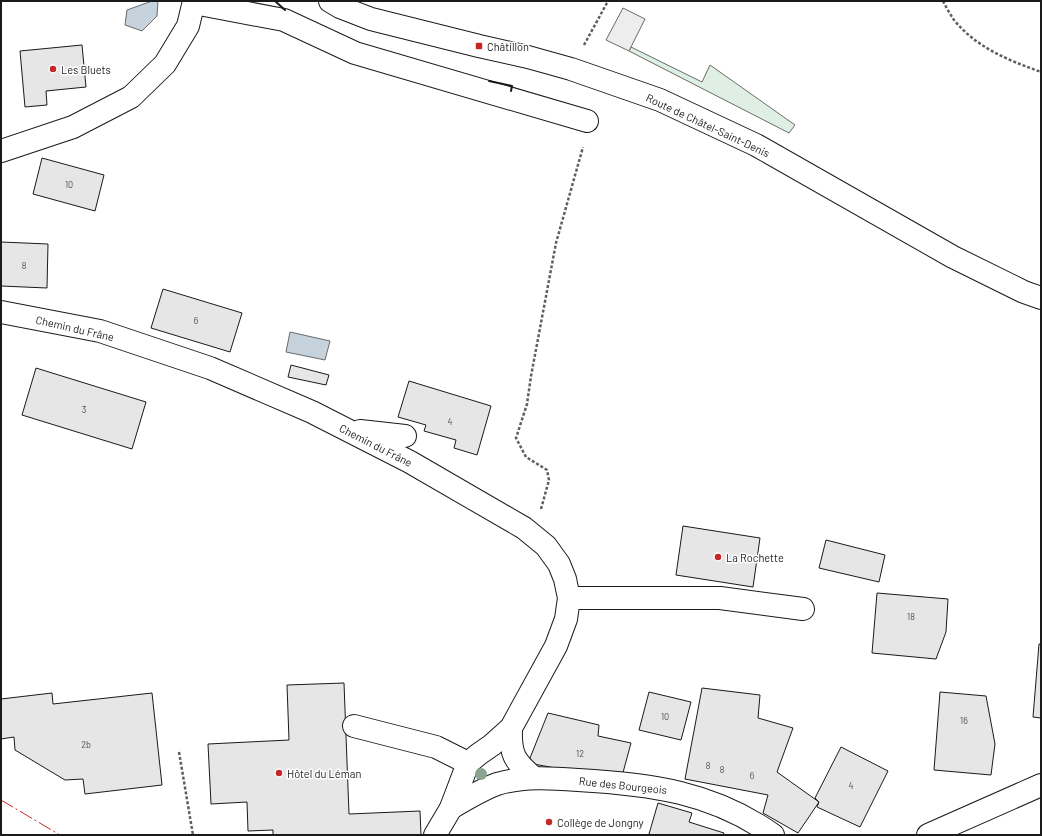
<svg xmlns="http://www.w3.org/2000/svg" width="1042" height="836" font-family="Barlow,sans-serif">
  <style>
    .green { fill: #e0efe3; stroke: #6a6a6a }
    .parking { fill: #ededed; stroke: #6a6a6a }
    .water { fill: #c6d2dc; stroke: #6a6a6a }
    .building { fill: #e6e6e6; stroke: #1a1a1a }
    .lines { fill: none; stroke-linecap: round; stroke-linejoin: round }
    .minor-casing { stroke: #1a1a1a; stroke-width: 24 }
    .major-casing { stroke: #1a1a1a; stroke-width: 24 }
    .path { stroke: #5f5f5f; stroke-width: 2.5; stroke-dasharray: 3 2; stroke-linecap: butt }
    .minor { stroke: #fff; stroke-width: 22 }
    .major { stroke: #fff; stroke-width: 22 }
    .wall { stroke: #1a1a1a; stroke-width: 2 }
    .power { stroke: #c62828; stroke-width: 1; stroke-dasharray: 14 3 2 3; stroke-linecap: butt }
    .tree { fill: #8aa48f }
    .poi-dot { fill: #c62828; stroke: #fff; stroke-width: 1.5 }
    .labels { text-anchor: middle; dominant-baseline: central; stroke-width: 3; stroke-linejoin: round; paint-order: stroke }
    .number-label { font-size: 9px; fill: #4d4d4d }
    .poi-label { font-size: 11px; fill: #1a1a1a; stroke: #fff; text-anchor: start }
    .street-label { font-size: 11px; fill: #1a1a1a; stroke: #fff }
  </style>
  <rect width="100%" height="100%" fill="#fff"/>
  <polygon class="green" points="631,47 702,82 710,65 795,125 789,133 629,51"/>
  <polygon class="parking" points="623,8 645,19 629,51 606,40"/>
  <g class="water">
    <polygon points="152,1 158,1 157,16 142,31 125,25 127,10"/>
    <polygon points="290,332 330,341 325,360 286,352"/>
  </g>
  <g class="building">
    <polygon points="82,45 86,87 46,91 47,105 25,107 20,51"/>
    <polygon points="42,158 104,175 95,211 33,194"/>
    <polygon points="1,242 48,244 47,288 1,286"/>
    <polygon points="163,289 242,313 230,352 151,328"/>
    <polygon points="291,365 329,375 326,385 288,377"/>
    <polygon points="36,368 146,402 132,449 22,415"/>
    <polygon points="409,381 491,406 477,455 454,448 456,440 424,431 426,425 398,417"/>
    <polygon points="683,526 760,538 753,587 676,575"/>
    <polygon points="826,540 885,555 879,582 819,568"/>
    <polygon points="877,593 948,599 946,632 936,659 872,653"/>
    <polygon points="1039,644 1041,644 1041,718 1033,717"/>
    <polygon points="344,683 349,814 420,811 421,835 273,835 273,830 248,831 247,802 211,804 208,744 289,740 287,685"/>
    <polygon points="702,688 760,695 758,718 793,728 777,772 819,802 798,833 763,813 768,795 685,779"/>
    <polygon points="649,692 691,702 681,740 639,730"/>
    <polygon points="940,692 986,696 995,744 991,775 934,770"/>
    <polygon points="52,693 53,704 152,693 162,785 85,794 83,779 65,780 15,750 14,737 1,739 1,699"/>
    <polygon points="548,713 599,725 598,736 631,743 621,780 528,763"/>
    <polygon points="841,747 888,771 860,827 817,807 819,802 815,798"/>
    <polygon points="658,803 692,813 689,822 724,833 723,835 652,835 649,834"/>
  </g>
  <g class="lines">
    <defs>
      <g id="minor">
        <polyline points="194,3 284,20 355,53 587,121"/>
        <polyline points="1,151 73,127 131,97 165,64 188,26 194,1"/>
        <polyline points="1,312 100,331 210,368 312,412 410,462 524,528 546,546 559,564 565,579 569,598 566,619 556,646 511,728 492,745 479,754 468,763 451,808 435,835"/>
        <polyline points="360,431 405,436"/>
        <polyline points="569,598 720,598 803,609"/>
        <polyline points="354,726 436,747 468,763"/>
        <path d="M511 728C510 754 514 761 534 778"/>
        <path d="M451 808C466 799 481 790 497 784 524 776 551 778 578 780 650 784 713 792 773 835"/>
        <polyline points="928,835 1041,785"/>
      </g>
      <polyline id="major" points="330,1 340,7 371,19 479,46 528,57 571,69 660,100 756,145 953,257 1024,292 1041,298"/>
    </defs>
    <use href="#minor" class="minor-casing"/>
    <use href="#major" class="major-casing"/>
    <g class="path">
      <path d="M943 1C946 7 950 14 954 20 977 48 1008 60 1041 72"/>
      <polyline points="584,45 608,1"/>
      <polyline points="541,509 549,480 547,470 526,457 516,438 527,404 531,376 556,243 583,147"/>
      <polyline points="179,752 193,835"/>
    </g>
    <use href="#minor" class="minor"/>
    <use href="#major" class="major"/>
    <g class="wall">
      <polyline points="275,1 285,10"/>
      <polyline points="489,81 512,86 511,91"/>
    </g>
    <polyline class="power" points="1,800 60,835"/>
  </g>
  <circle class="tree" cx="481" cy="774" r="6"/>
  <g class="poi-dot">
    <rect x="475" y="42" width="8" height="8" rx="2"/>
    <circle cx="53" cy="69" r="4"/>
    <circle cx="718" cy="557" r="4"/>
    <circle cx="279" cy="773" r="4"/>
    <circle cx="549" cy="822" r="4"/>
  </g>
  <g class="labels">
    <g class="number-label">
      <text x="69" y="184">10</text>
      <text x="24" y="265">8</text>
      <text x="196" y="320">6</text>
      <text x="84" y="409">3</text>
      <text x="450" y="421">4</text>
      <text x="911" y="616">18</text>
      <text x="665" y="716">10</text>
      <text x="964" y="720">16</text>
      <text x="86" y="744">2b</text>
      <text x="580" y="753">12</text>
      <text x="708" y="765">8</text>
      <text x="722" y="769">8</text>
      <text x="752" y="775">6</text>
      <text x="851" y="785">4</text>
    </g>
    <g class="poi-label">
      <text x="487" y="46">Châtillon</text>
      <text x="61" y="69">Les Bluets</text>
      <text x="726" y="557">La Rochette</text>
      <text x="287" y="773">Hôtel du Léman</text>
      <text x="557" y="822">Collège de Jongny</text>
    </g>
    <g class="street-label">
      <text transform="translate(708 125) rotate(25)">Route de Châtel-Saint-Denis</text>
      <text transform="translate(75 328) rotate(13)">Chemin du Frâne</text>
      <text transform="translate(376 445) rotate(27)">Chemin du Frâne</text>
      <text transform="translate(623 785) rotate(6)">Rue des Bourgeois</text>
    </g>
  </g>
  <rect width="1042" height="836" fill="none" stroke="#1a1a1a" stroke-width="4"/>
</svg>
